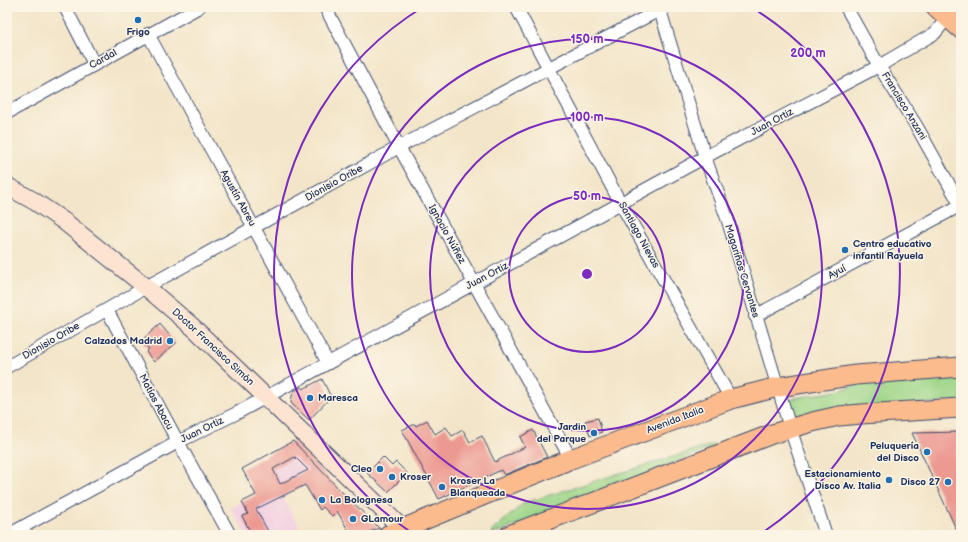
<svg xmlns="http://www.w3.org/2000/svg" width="968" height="542" font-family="'Balsamiq Sans',sans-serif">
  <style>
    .built { fill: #f2cfe1 }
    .green { fill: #9ed689; stroke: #5c8274 }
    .building { fill: #ec9991; fill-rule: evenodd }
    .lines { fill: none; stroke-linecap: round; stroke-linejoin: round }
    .street-casing { stroke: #3b4a6e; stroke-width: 14 }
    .secondary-casing { stroke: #3b4a6e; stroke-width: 19 }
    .primary-casing { stroke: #3b4a6e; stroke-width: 21 }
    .street { stroke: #fff; stroke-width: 12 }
    .secondary { stroke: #fde4d1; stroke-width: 17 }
    .primary { stroke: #fbbb8d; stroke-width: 19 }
    .ring { fill: none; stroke: #7b2cbf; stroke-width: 2 }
    .poi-dot { fill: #1f6fb2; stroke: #fcf5e5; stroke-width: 1.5 }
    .labels { text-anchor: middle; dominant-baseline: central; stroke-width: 3; stroke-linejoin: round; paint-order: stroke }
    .poi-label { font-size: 10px; font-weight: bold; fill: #1b2f5e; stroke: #fcf5e5; text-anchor: start }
    .street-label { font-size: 10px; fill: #1b2f5e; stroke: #fcf5e5 }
    .centre { fill: #7b2cbf; stroke: #fcf5e5; stroke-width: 2 }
    .ring-label { font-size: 12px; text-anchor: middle; font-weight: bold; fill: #7b2cbf; stroke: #fcf5e5; stroke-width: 3; stroke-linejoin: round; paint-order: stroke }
  </style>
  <rect width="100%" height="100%" fill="#fcf5e5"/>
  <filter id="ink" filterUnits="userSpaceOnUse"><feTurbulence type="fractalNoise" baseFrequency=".025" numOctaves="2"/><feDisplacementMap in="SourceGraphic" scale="8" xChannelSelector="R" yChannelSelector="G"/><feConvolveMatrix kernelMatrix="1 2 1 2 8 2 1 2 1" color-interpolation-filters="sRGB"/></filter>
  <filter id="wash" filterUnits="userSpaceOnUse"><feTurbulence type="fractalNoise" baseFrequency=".012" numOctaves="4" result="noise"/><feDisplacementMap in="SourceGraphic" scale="16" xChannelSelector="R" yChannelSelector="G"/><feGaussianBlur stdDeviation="0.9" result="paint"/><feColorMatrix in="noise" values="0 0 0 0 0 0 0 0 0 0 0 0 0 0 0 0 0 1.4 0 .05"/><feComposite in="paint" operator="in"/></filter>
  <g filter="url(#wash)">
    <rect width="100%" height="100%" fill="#f3e5c9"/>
    <polygon class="built" points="293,441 325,474 283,497 303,535 247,535 231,508 256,495 242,469"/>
    <g class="green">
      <polygon points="961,376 961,401 834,410 798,415 792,413 789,406 791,400 795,398 837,391 868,381"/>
      <polygon points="714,444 716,446 493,534 491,532 524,503"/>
    </g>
    <g id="blocks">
      <g class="building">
        <polygon points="160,324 176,343 154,362 146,352 149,349 141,341"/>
        <polygon points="322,379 331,397 309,420 291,403 292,396 294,391 302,387 303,389"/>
        <polygon points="598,418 602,432 590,436 585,421"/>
        <polygon points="427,420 435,434 446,427 452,436 463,430 470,442 482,436 495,462 525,447 520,437 533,430 547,457 504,475 501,470 439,499 402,430 415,424 416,426"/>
        <polygon points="961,432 961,535 959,535 912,433"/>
        <path d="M293 441 340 490 379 528 363 535H351L337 511 332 516 323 507 320 510 305 485 256 509 270 535H252L242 516 248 514 242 502 256 495 242 469ZM295 457 308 470 280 484 273 469Z"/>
        <polygon points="383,457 392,466 396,462 407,473 388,492 367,473"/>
      </g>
    </g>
  </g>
  <g filter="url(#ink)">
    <use href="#blocks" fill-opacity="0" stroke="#3b4a6e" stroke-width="1"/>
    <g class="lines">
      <defs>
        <g id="street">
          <polyline points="65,7 94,64"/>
          <polyline points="325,7 399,147 571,459"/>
          <polyline points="516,7 621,204 731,399"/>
          <polyline points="659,7 705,157 728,221 790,428 826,535"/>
          <polyline points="846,7 879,66 917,127 961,206"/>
          <polyline points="148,34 328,363"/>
          <polyline points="7,113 199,7"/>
          <polyline points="107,310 178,442 230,535"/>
          <polyline points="755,316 961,205"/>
          <polyline points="7,367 146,287 399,147 665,7"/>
          <polyline points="8,535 178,442 237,413 705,157 879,66 935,33 956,7"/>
        </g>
        <polyline id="secondary" points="7,186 34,201 65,222 146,287 194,328 409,535"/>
        <g id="primary">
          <polyline points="936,7 961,29"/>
          <polyline points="388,535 571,459 731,399 778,387 856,375 961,367"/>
          <polyline points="509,535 772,434 812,422 839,416 861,414 961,408"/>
        </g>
      </defs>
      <use href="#street" class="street-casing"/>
      <use href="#secondary" class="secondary-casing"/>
      <use href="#primary" class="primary-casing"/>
      <use href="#street" class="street"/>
      <use href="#secondary" class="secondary"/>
      <use href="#primary" class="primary"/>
    </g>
  </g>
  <g class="ring">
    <circle cx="587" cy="274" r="78"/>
    <circle cx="587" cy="274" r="157"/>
    <circle cx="587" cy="274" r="235"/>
    <path d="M412 533A313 313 0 0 1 423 7M751 7A313 313 0 0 1 762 533"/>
  </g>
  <g class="poi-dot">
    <circle cx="138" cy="20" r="4"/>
    <circle cx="845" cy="250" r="4"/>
    <circle cx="170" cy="341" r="4"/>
    <circle cx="310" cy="398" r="4"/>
    <circle cx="594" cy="433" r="4"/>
    <circle cx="927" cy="452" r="4"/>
    <circle cx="380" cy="469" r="4"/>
    <circle cx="392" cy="477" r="4"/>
    <circle cx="889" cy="480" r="4"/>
    <circle cx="948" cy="482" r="4"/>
    <circle cx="442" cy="487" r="4"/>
    <circle cx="322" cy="500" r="4"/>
    <circle cx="353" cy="519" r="4"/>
  </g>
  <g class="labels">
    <g class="poi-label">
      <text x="138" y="32" text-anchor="middle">Frigo</text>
      <text x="853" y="244">Centro educativo<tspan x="853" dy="12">infantil Rayuela</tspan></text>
      <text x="162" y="341" text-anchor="end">Calzados Madrid</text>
      <text x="318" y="398">Maresca</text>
      <text x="586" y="427" text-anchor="end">Jardin<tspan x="586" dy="12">del Parque</tspan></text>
      <text x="919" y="446" text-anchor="end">Peluquería<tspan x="919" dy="12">del Disco</tspan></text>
      <text x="372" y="469" text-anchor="end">Cleo</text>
      <text x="881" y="474" text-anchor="end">Estacionamiento<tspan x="881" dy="12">Disco Av. Italia</tspan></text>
      <text x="400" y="477">Kroser</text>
      <text x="450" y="481">Kroser La<tspan x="450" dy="12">Blanqueada</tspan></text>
      <text x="940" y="482" text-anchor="end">Disco 27</text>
      <text x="330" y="500">La Bolognesa</text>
      <text x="361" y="519">GLamour</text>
    </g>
    <g class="street-label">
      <text transform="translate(103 59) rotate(-29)">Cardal</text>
      <text transform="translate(904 106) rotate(59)">Francisco Anzani</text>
      <text transform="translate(772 122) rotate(-28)">Juan Ortiz</text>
      <text transform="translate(334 183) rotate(-29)">Dionisio Oribe</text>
      <text transform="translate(238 198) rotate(61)">Agustín Abreu</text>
      <text transform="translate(447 234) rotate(61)">Ignacio Núñez</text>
      <text transform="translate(639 235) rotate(61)">Santiago Nievas</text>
      <text transform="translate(742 271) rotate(73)">Magariños Cervantes</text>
      <text transform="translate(837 272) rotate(-28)">Ayuí</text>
      <text transform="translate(487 276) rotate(-28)">Juan Ortiz</text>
      <text transform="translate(51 341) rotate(-30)">Dionisio Oribe</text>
      <text transform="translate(213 347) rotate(43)">Doctor Francisco Simón</text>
      <text transform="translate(156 402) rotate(62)">Matías Abacu</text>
      <text transform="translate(675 420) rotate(-21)">Avenida Italia</text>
      <text transform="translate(202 430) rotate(-26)">Juan Ortiz</text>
    </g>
  </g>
  <circle cx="587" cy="274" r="6" class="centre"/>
  <g class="ring-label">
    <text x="587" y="43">150 m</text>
    <text x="808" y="57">200 m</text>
    <text x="587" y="121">100 m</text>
    <text x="587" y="200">50 m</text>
  </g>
  <rect width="968" height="542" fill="none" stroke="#fcf5e5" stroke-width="24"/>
</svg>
